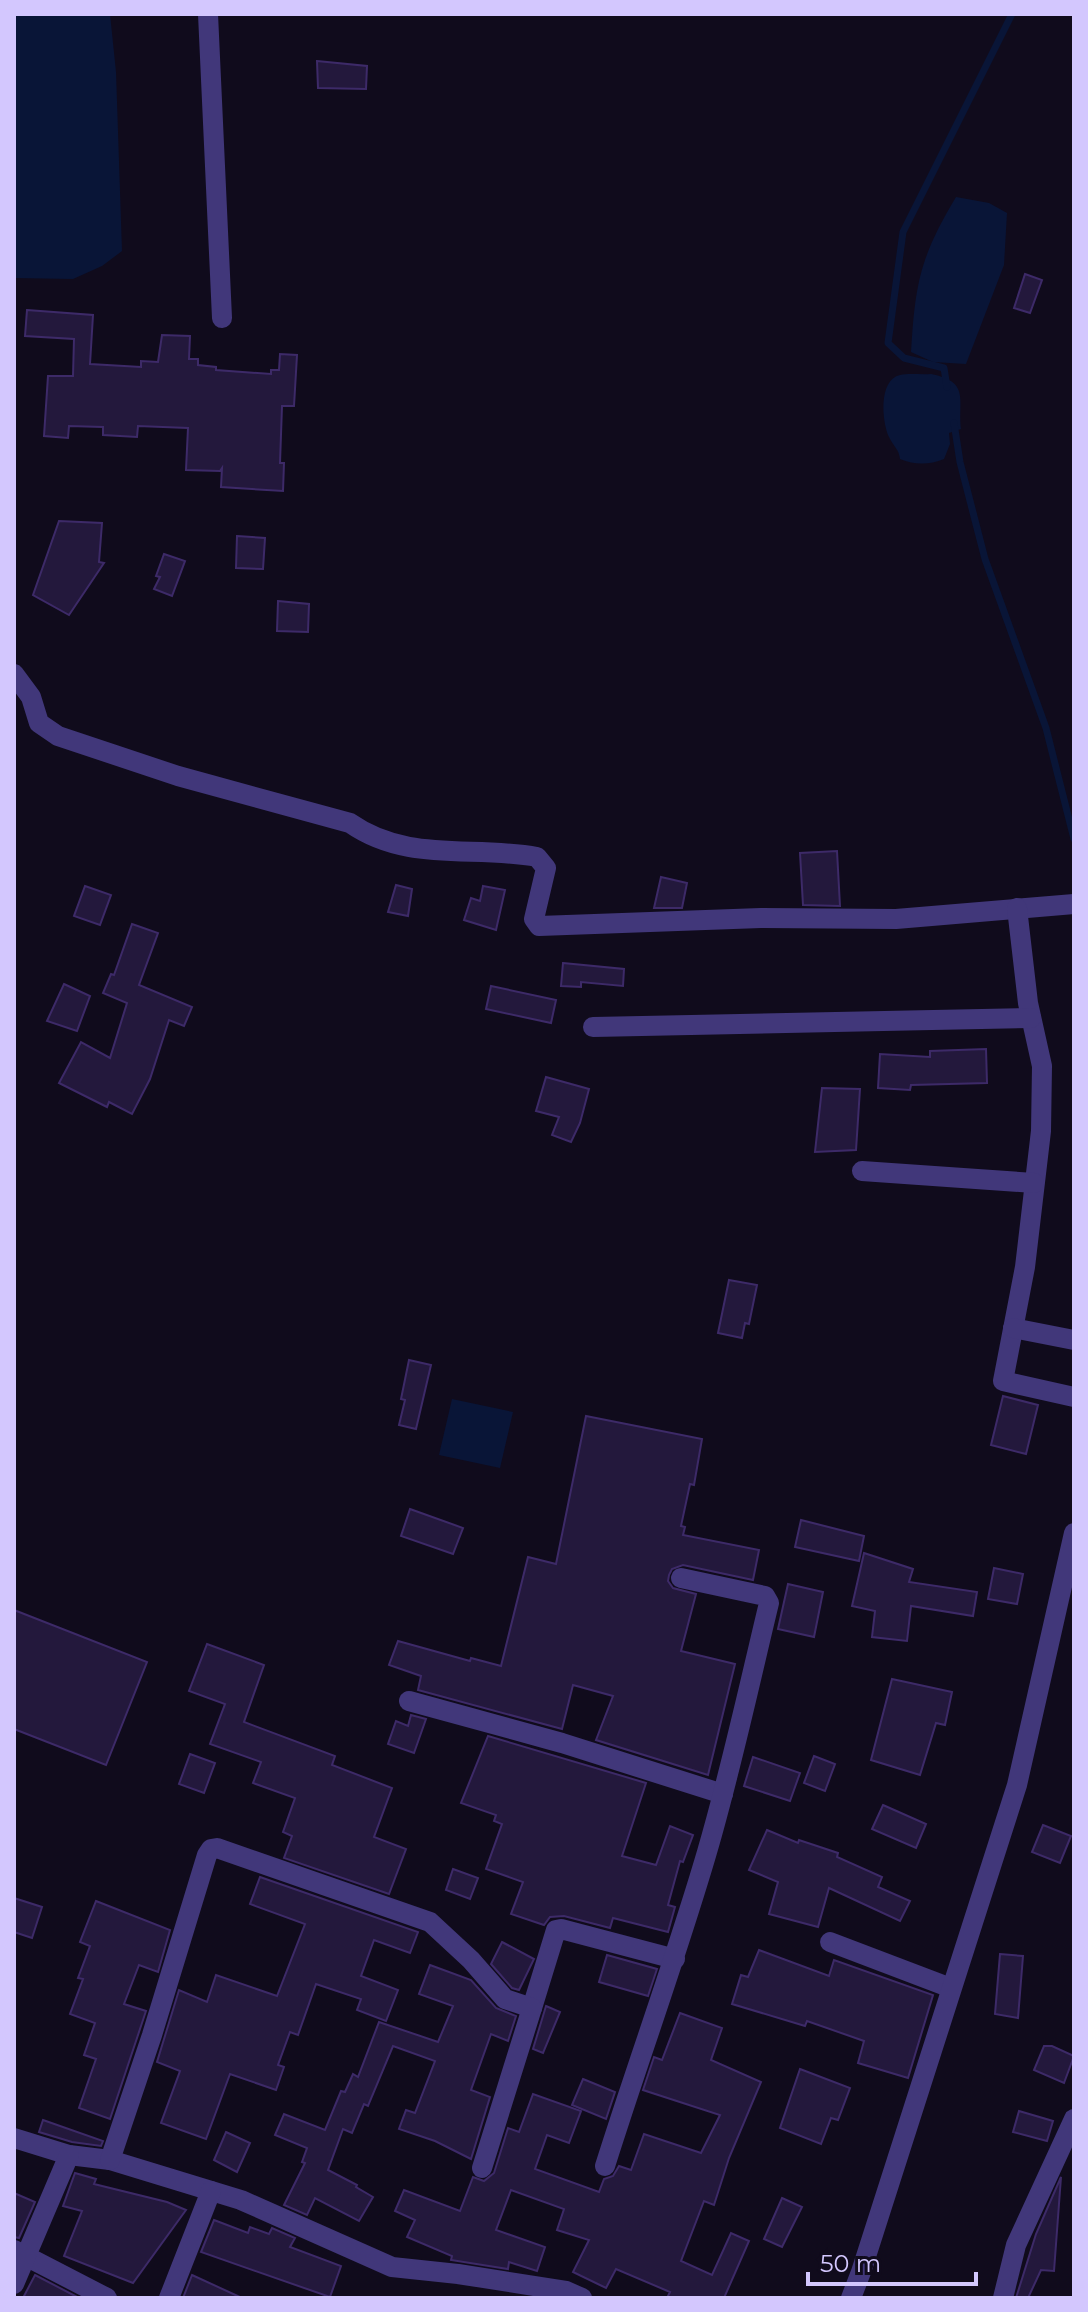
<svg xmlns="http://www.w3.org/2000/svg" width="1088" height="2312" font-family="Montserrat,sans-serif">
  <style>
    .water { fill: #091537 }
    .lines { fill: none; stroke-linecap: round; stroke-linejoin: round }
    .stream { stroke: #091537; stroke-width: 7 }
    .building { fill: #23183c; stroke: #3d2a68; stroke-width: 2 }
    .minor { stroke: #41377a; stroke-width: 20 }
  </style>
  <rect width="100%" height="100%" fill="#100b1c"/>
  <g class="water">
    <polygon points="14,14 110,14 116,72 122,251 102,266 73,279 14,278"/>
    <path d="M956 197 989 203 1007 213 1004 265 966 364 933 362 911 352C915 284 920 257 956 197Z"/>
    <path d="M931 374C970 382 958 398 961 429L949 433 950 444 944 459C929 465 915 465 900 459 899 449 893 446 889 437 882 422 878 380 900 375 909 373 921 375 931 374Z"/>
    <polygon points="452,1399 513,1412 500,1468 439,1455"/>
  </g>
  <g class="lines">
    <g class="stream">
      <polyline points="947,387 944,368 904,358 888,343 903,232 1012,14"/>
      <polyline points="954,423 960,462 985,559 1046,728 1074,839"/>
    </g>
  </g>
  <g class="building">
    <polygon points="317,61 367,66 366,89 318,88"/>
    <polygon points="1025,274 1042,280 1030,313 1014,308"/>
    <polygon points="27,310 93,315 90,364 141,367 141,361 158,362 162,335 190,336 189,359 198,359 198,365 216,367 216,370 271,374 271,370 279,370 280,354 297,355 294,406 282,406 280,463 284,463 283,491 221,487 222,468 220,471 186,470 188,428 138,426 137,437 103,435 103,427 69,426 68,438 44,436 48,376 73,376 74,339 25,336"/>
    <polygon points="59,521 102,523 99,562 104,563 69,615 33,595"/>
    <polygon points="237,536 265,538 263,569 236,568"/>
    <polygon points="164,554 185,561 172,596 154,589 160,577 156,576"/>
    <polygon points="278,601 309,604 308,632 277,631"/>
    <polygon points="837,851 840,906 803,905 800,853"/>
    <polygon points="661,877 687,883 682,908 654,908"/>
    <polygon points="396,885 412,889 408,916 388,912"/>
    <polygon points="85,886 111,895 100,925 74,916"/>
    <polygon points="483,886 505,890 496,930 464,920 471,898 480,901"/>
    <polygon points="132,924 158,933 139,985 192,1007 184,1026 169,1020 150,1079 132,1114 109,1102 107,1107 59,1083 81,1042 110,1058 127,1003 103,993 111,974 114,975"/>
    <polygon points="563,963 624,969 623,986 581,982 581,987 561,986"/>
    <polygon points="64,984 90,996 77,1031 47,1021"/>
    <polygon points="491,986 556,1000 551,1023 486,1009"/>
    <polygon points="986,1049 987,1083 911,1085 910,1090 878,1088 880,1054 930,1057 930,1051"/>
    <polygon points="546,1077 589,1089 580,1123 571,1142 552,1135 559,1117 536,1111"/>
    <polygon points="822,1088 860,1089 856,1150 815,1152"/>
    <polygon points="729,1280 757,1285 749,1324 745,1323 742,1338 718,1333"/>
    <polygon points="409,1360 431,1365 416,1429 399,1425 405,1400 401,1399"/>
    <polygon points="1003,1396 1038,1405 1026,1454 991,1445"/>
    <polygon points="586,1416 702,1439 694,1485 690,1484 681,1526 685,1527 683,1535 759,1550 753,1580 683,1565 672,1569 669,1575 668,1581 673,1588 696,1594 681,1651 735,1664 708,1775 596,1740 613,1696 573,1685 562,1729 418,1690 421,1676 389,1665 398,1641 470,1661 471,1658 501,1666 528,1557 556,1564"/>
    <polygon points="410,1509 463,1528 453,1554 401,1536"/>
    <polygon points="801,1520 864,1536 859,1561 795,1547"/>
    <polygon points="864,1553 913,1569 909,1582 977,1592 973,1616 911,1606 907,1641 872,1637 875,1611 852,1606"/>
    <polygon points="994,1568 1023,1574 1017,1604 988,1599"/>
    <polygon points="788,1584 823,1592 814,1637 778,1629"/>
    <polygon points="14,1610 147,1662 106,1765 14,1729"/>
    <polygon points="207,1644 264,1665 244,1722 335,1756 332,1765 392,1788 374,1837 406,1849 389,1894 284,1858 292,1836 283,1832 295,1798 253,1783 261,1762 210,1744 225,1704 189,1691"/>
    <polygon points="892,1679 952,1692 945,1725 936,1723 920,1775 871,1760"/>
    <polygon points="411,1715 426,1719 414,1753 388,1744 396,1721 408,1726"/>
    <polygon points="488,1736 646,1783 622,1856 656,1865 670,1826 693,1835 683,1862 680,1861 668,1905 675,1907 668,1932 613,1918 610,1928 564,1916 550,1917 544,1925 511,1914 523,1882 486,1869 502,1824 494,1821 496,1815 461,1803"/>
    <polygon points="190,1754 215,1763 204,1793 179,1784"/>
    <polygon points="814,1756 835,1764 825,1791 804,1783"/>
    <polygon points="753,1757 800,1773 790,1801 744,1786"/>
    <polygon points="883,1805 926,1824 916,1848 872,1829"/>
    <polygon points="1043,1825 1071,1836 1060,1863 1032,1852"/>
    <polygon points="767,1830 798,1843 799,1840 838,1853 837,1857 882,1877 878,1887 910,1901 900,1921 829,1888 818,1927 769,1914 778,1882 749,1870"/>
    <polygon points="453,1869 478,1878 470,1899 446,1890"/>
    <polygon points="260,1877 418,1932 410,1953 374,1940 361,1976 398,1990 386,2021 357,2010 361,1999 316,1984 298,2035 290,2032 278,2065 284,2067 276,2090 230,2074 206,2139 161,2123 180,2071 157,2062 179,1990 207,2002 216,1975 277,1996 305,1924 250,1904"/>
    <polygon points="14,1898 42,1907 32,1938 14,1932"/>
    <polygon points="96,1901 170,1930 158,1972 139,1965 124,2004 146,2011 110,2119 79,2108 96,2059 84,2055 95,2023 70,2014 83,1979 78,1978 90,1946 80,1942"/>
    <polygon points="502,1942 534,1959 519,1990 512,1988 491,1964"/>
    <polygon points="759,1950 829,1976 834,1960 933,1995 908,2078 858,2063 864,2041 807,2021 805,2026 732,2004 741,1975 748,1977"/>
    <polygon points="1000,1954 1023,1956 1018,2018 995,2014"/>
    <polygon points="607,1955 657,1969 648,1996 599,1982"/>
    <polygon points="430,1965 471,1980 496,2008 516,2016 508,2041 491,2034 471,2090 490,2097 471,2159 435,2141 399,2129 406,2110 415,2113 435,2061 393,2046 368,2106 364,2104 352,2133 343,2129 328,2170 357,2185 356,2187 373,2197 359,2221 315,2198 307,2215 284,2205 305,2163 302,2162 307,2148 275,2135 284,2114 325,2130 341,2091 345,2092 353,2074 358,2077 379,2022 438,2042 453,2006 419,1994"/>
    <polygon points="546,2006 560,2012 543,2053 533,2049"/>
    <polygon points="680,2013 722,2028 711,2060 761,2082 729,2158 714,2205 704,2201 681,2261 712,2275 731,2233 749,2241 724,2298 667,2298 670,2292 616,2269 606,2288 573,2272 589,2240 557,2230 564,2209 511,2190 496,2230 545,2247 537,2271 509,2262 508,2269 451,2260 452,2256 407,2237 415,2220 395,2211 404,2190 460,2211 473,2177 484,2181 494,2173 508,2128 519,2132 533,2094 581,2111 569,2143 547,2135 535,2169 599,2192 604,2179 613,2176 619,2166 631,2170 644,2134 701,2153 720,2115 643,2090 654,2057 662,2060"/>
    <polygon points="1044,2046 1052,2046 1074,2056 1064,2083 1034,2070"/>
    <polygon points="800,2069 850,2088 838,2120 831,2118 821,2144 780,2128"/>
    <polygon points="583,2079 615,2092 606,2119 572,2105"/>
    <polygon points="1019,2111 1053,2121 1047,2141 1013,2132"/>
    <polygon points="43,2120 103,2141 101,2146 72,2142 39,2132"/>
    <polygon points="226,2132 250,2143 237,2172 214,2160"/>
    <polygon points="75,2173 96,2179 94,2184 167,2202 186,2210 133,2283 64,2256 82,2211 63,2206"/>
    <polygon points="1061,2177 1054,2271 1041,2270 1028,2298 1016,2298 1036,2234"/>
    <polygon points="14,2193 35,2202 19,2238 14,2237"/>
    <polygon points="782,2198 802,2207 782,2247 764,2239"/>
    <polygon points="214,2220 248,2233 250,2227 269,2234 272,2228 295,2238 290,2247 341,2266 330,2297 201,2252"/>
    <polygon points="35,2275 79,2298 23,2298"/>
    <polygon points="192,2275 242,2298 183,2298"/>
  </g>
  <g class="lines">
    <g class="minor">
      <polyline points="208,14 222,318"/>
      <path d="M14 674 31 697 39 723 58 736 178 776 350 823C407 863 472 845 537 857L546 868 534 919 539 926 761 918 896 919 1074 904"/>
      <polyline points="1017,908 1028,1003 1042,1066 1041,1131 1025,1267 1003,1381 1074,1397"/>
      <polyline points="593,1027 1031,1018"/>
      <polyline points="862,1171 1034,1183"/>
      <polyline points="1013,1328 1074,1340"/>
      <polyline points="409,1701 562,1743 723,1794"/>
      <polyline points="830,1942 951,1988"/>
      <polyline points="532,2008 556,1930 561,1929 675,1959"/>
      <polyline points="14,2138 69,2155 110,2160 241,2200 392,2267 458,2274 566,2291 582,2298"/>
      <polyline points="110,2160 152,2035 207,1855 211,1849 217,1848 430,1922 471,1960 505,1999 532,2008 482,2168"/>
      <path d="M605 2166C638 2061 676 1958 707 1852 731 1770 749 1686 769 1603L765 1596 681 1578"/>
      <polyline points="14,2250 107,2298"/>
      <polyline points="14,2284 69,2155"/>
      <polyline points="169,2298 211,2191"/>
      <polyline points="851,2298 861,2272 1017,1785 1074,1533"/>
      <polyline points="1003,2298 1016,2245 1074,2119"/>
    </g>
  </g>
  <rect width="1088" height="2312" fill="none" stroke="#d3c7fe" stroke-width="32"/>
  <path d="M808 2272v12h168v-12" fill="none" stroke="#d3c7fe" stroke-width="4"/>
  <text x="820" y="2272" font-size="24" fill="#d3c7fe" stroke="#100b1c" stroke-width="6" paint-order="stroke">50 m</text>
</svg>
